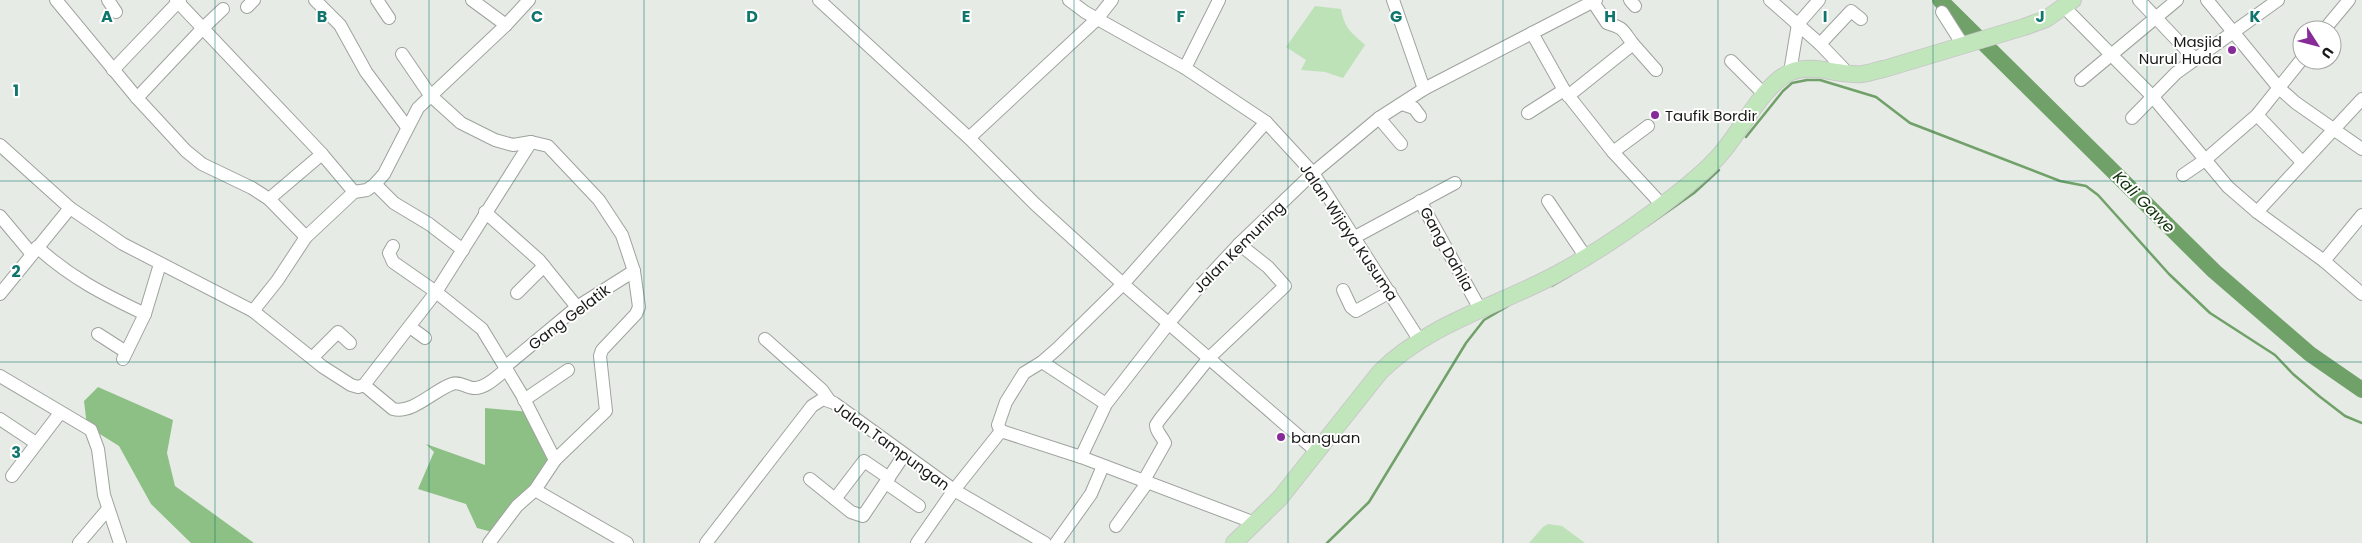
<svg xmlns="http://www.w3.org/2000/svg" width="2362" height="543" font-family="Poppins,sans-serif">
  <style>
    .green { fill: #bee2b8 }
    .forest { fill: #8dc085 }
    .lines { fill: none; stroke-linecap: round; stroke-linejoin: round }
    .stream { stroke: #70a168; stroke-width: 2.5 }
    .river { stroke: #70a168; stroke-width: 16 }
    .minor-casing { stroke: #9ea39e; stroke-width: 14 }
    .major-casing { stroke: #c8c8c8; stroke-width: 18 }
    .minor { stroke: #fff; stroke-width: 12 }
    .major { stroke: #c2e6bc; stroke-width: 16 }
    .grid { fill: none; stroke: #0f766e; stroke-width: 1; stroke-opacity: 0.55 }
    .poi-dot { fill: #862b97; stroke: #fff; stroke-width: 2 }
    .labels { text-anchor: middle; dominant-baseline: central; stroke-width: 4; stroke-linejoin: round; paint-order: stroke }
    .poi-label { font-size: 15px; fill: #191a18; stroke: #fff; text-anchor: start }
    .street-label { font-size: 15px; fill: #191a18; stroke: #fff }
    .water-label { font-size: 16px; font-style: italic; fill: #10320a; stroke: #fff }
    .grid-label { font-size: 16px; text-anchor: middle; font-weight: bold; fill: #0f766e; stroke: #fff; stroke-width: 4; stroke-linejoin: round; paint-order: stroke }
  </style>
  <rect width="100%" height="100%" fill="#e6ebe5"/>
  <g class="green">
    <path d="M1315 6 1341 9C1345 29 1350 31 1365 45L1343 78 1325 72 1301 70 1306 60 1286 47Z"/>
    <polygon points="1548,524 1562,526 1585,543 1529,543 1543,527"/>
  </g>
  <g class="forest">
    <polygon points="98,387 173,420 167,453 175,486 254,543 191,543 151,504 119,446 87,426 84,401"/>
    <polygon points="485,408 531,412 552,457 496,533 477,528 466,504 418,489 434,452 426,444 485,465"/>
  </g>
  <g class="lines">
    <g class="stream">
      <polyline points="1746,137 1783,91 1792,83 1807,80 1820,80 1876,97 1910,123 1923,128 2060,181 2086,186 2098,195 2169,274 2210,313 2275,355 2293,374 2319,396 2345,416 2362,423"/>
      <polyline points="1647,226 1694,193 1719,170"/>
      <polyline points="1552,286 1571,275"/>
      <polyline points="1327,543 1369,502 1466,343 1484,320 1508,306"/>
    </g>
    <polyline class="river" points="1940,0 2214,271 2310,354 2362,390"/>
    <defs>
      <g id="minor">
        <polyline points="56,0 137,98 186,151 202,164 252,188 269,199 306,237"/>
        <polyline points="108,0 116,12"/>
        <polyline points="176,0 322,154 354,192"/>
        <polyline points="315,0 340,25 366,72 407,127"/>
        <polyline points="377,0 389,18"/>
        <polyline points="472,0 506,25"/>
        <polyline points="819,0 969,138 1035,204 1123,284 1316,451"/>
        <polyline points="1069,0 1085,12 1185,68 1266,122 1313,173 1420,341"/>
        <polyline points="1393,0 1424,89"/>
        <polyline points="1630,0 1635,6"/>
        <polyline points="1770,0 1820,44 1843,68 1845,73"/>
        <polyline points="2139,0 2195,59"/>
        <polyline points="2207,0 2279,88 2296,103 2362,149"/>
        <polyline points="247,7 254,0"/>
        <polyline points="2064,7 2152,96 2228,187 2257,212 2324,261 2362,294"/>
        <polyline points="1942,12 1963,45"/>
        <polyline points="2324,30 2349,0"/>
        <polyline points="1532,33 1564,90 1613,152 1662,205"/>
        <polyline points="1633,44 1656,70"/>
        <polyline points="1820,44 1851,11 1861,19"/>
        <polyline points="402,54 430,95 461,123 495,140 513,145 531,142 548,146 599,200 622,235 634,271 639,307 636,314 602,350 600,356 606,411 555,460 535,490 517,506 489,543"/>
        <polyline points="1731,61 1765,95"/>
        <polyline points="1185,68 1219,0"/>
        <polyline points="113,70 180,0"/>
        <polyline points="1790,72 1798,24 1819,0"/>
        <polyline points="2081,80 2177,0"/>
        <path d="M1568 96 1633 44C1621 28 1625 29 1607 23L1593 2"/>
        <polyline points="137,98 203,28 223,9"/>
        <polyline points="1402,104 1414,108 1420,116"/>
        <polyline points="1528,113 1564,90"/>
        <polyline points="2257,115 2302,162"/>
        <polyline points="1379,118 1401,144"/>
        <polyline points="2132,118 2176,73 2278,0"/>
        <polyline points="969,138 1097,19 1112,0"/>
        <polyline points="0,145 70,208 123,244 253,311 323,367 351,385 358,387 364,385 436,292 531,142"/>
        <polyline points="1613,152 1648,126"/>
        <polyline points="2183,175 2205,160 2257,115 2302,59"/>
        <polyline points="375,184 394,203 429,224 463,250"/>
        <polyline points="269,199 322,154"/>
        <polyline points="1420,201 1480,309"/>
        <polyline points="1548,201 1585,256"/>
        <polyline points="485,212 539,260 577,307"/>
        <polyline points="2257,212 2362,99"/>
        <polyline points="0,216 31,253"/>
        <polyline points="1355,237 1455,183"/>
        <polyline points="393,246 389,253 393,262 436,292 482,329 522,395 555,460"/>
        <path d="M37 247C71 278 103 294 145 314"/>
        <polyline points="2324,261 2362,215"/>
        <polyline points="1343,290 1351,307 1356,311 1390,292"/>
        <polyline points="517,293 544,266"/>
        <polyline points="0,294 70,208"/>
        <polyline points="253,311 277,281 306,237 354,192 367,190 375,184 384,174 418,108 506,25 529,0"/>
        <polyline points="410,327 425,338"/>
        <polyline points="98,334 126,352"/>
        <polyline points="765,339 822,390 829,400"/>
        <polyline points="312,358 338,332 350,343"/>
        <polyline points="123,359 145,314 160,264"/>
        <polyline points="1042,362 1106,404"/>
        <polyline points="506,366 577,307 634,271"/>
        <polyline points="0,376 91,430 98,449 104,495 120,543"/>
        <path d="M364 385 393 409C413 414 434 390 452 384 460 381 467 388 474 388 486 389 498 375 507 369"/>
        <polyline points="524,400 568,370"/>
        <polyline points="0,419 36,443"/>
        <polyline points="1001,431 998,425 1006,402 1024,373 1042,362 1058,348 1123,284 1266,122"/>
        <polyline points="1081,457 1106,404 1169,323 1198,288 1239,244 1313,173 1379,118 1424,89 1596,0"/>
        <polyline points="12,476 60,413"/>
        <polyline points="810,479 851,512 863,516 904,455"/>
        <path d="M1143 482 1165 443C1162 436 1156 432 1156 425L1160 419 1209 358 1285 286 1268 267 1239 244"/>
        <polyline points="886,483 919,506"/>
        <polyline points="535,490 627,543"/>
        <polyline points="835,499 864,461 889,478"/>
        <polyline points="1116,526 1147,483"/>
        <polyline points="79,543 108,509"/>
        <polyline points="706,543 812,406 823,399 834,403 954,490 1045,543"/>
        <polyline points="917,543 954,490 1001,431 1081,457 1255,523"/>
        <polyline points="1056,543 1091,494 1103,466"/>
      </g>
      <path id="major" d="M1234 543 1280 498 1380 372C1428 324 1497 306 1555 275 1598 252 1640 223 1678 193 1695 179 1714 164 1727 146 1744 125 1766 82 1791 72 1813 63 1839 76 1862 74 1870 73 1877 70 1884 69L2024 27 2046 19 2073 0"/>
    </defs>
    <use href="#minor" class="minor-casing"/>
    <use href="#major" class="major-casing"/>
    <use href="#minor" class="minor"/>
    <use href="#major" class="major"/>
  </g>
  <path class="grid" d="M215 0V543M429 0V543M644 0V543M859 0V543M1074 0V543M1288 0V543M1503 0V543M1718 0V543M1933 0V543M2147 0V543M0 181H2362M0 362H2362"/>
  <g class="poi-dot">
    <circle cx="2232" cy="50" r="5"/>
    <circle cx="1655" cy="115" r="5"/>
    <circle cx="1281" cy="437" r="5"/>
  </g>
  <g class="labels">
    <g class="poi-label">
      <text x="2222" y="41" text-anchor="end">Masjid<tspan x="2222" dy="17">Nurul Huda</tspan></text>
      <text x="1665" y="115">Taufik Bordir</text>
      <text x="1291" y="437">banguan</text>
    </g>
    <g class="street-label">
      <text transform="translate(1349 232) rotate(56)">Jalan Wijaya Kusuma</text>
      <text transform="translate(1239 247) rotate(-45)">Jalan Kemuning</text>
      <text transform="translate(1447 249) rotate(61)">Gang Dahlia</text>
      <text transform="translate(569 317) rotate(-37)">Gang Gelatik</text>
      <text transform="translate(892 446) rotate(36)">Jalan Tampungan</text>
    </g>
    <g class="water-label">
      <text transform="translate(2144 202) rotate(45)">Kali Gawe</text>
    </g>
  </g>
  <g class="grid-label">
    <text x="107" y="22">A</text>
    <text x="322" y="22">B</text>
    <text x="537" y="22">C</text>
    <text x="752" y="22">D</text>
    <text x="966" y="22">E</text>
    <text x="1181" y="22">F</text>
    <text x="1396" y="22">G</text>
    <text x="1610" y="22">H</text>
    <text x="1825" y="22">I</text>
    <text x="2040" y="22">J</text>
    <text x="2255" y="22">K</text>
    <text x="16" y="96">1</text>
    <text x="16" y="277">2</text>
    <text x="16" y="458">3</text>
  </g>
  <g transform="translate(2317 45) rotate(126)"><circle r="24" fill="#ffffff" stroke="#a3a3a3"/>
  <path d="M0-4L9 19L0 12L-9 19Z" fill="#862b97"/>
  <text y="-8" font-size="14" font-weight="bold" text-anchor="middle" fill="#191a18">U</text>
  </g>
</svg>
